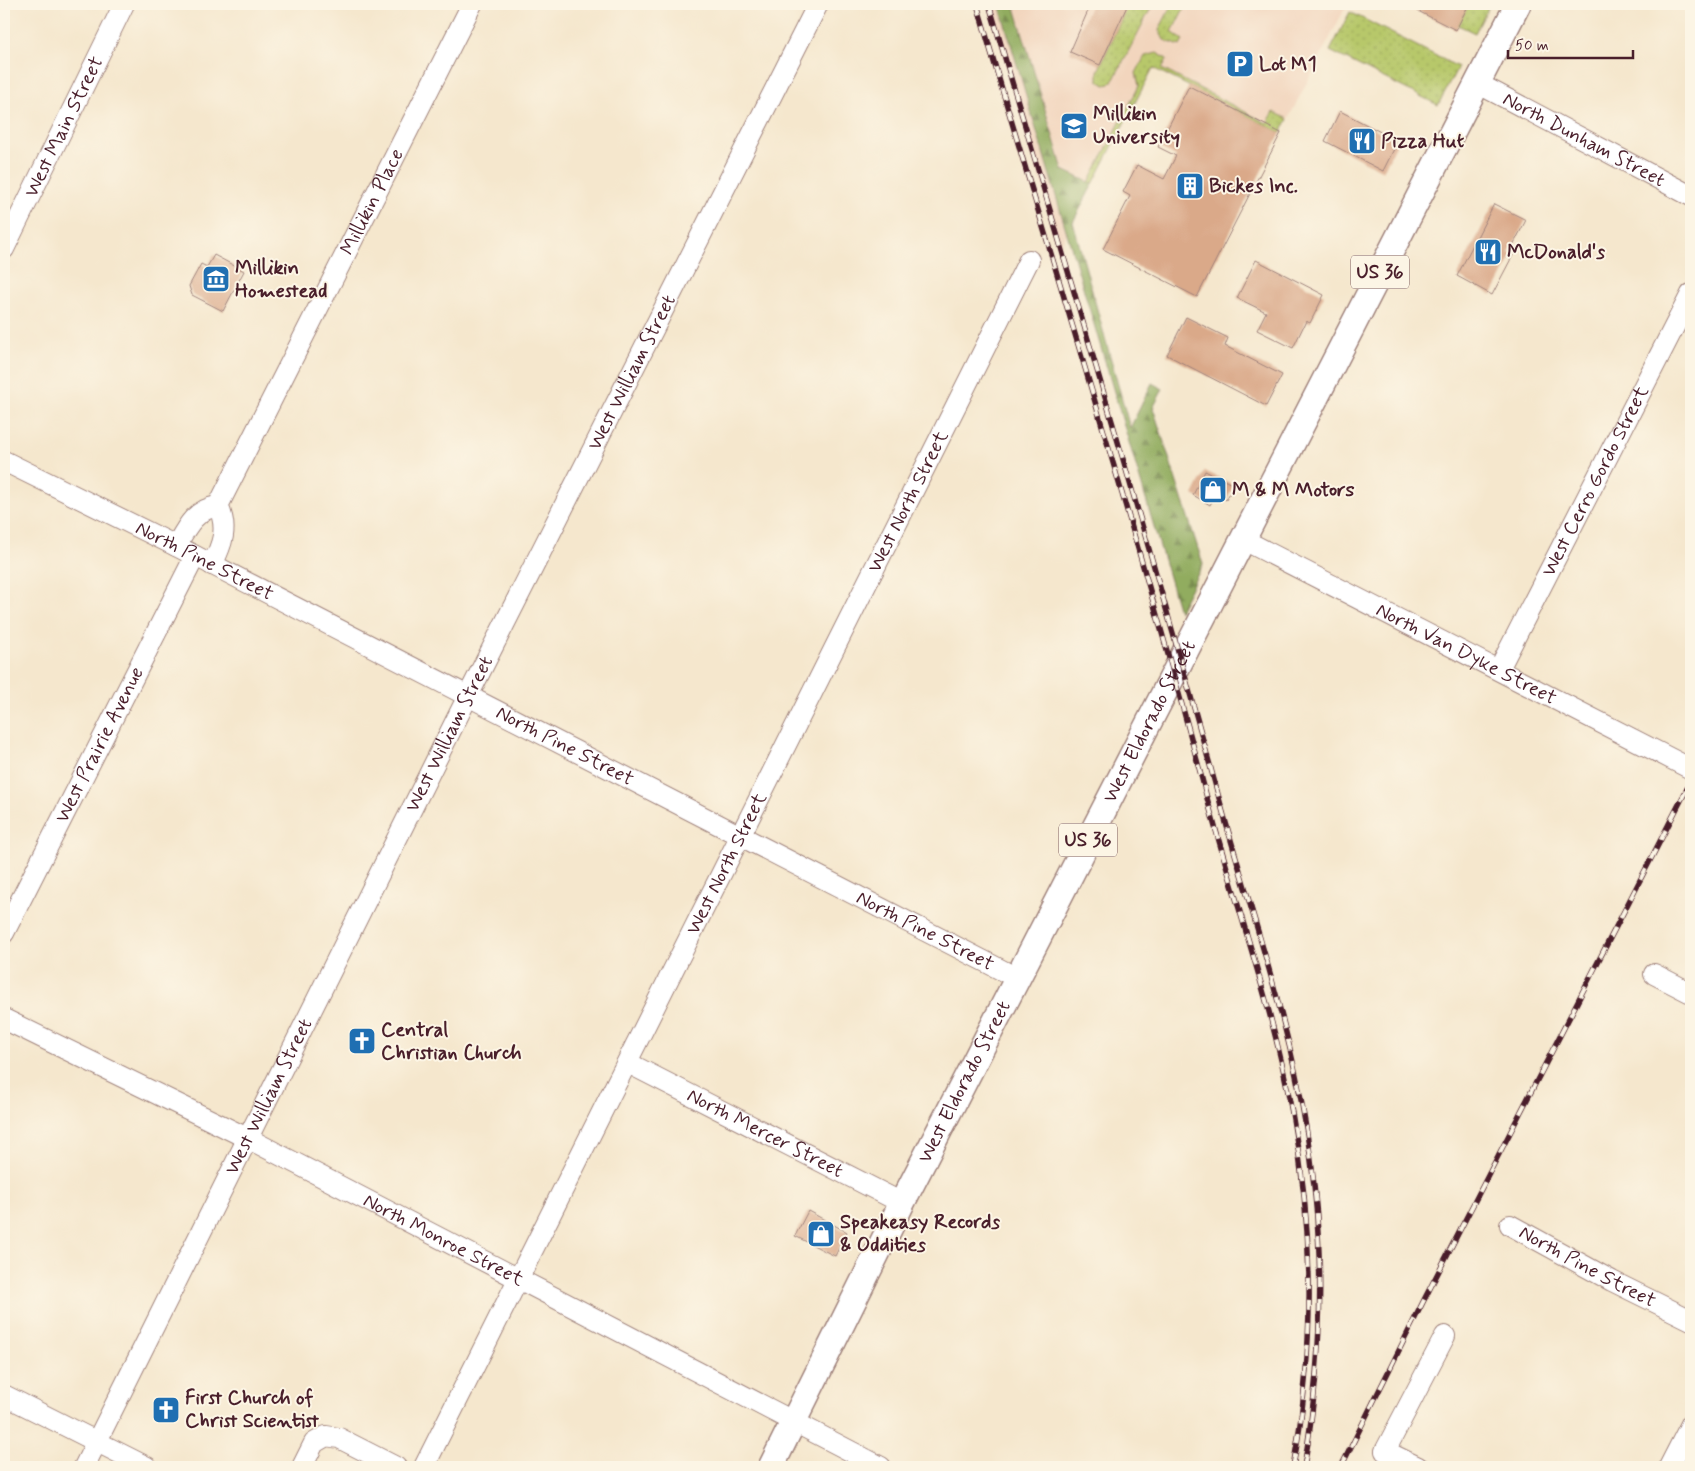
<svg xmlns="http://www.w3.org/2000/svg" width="1695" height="1471" font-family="Mynerve,sans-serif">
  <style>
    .built { fill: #f2d5bd }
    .grass { fill: url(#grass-dots); stroke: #80744b }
    .forest { fill: url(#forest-firs); stroke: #6e6645 }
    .building { fill: #daa989 }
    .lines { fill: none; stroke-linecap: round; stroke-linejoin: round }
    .minor-casing { stroke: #a0837c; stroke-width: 22 }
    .major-casing { stroke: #a0837c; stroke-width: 28 }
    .minor { stroke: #fff; stroke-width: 20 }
    .major { stroke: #fff; stroke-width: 25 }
    .rail-casing { stroke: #4a1f2b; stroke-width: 5.5 }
    .rail { stroke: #fcf5e5; stroke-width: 4; stroke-dasharray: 11; stroke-linecap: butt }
    .labels { text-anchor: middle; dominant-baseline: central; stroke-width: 4; stroke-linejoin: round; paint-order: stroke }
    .shield { fill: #fcf5e5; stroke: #7f5f63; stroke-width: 1 }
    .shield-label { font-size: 19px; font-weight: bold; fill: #4a1f2b }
    .poi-label { font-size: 20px; font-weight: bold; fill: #4a1f2b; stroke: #fcf5e5; text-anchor: start }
    .street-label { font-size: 20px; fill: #4a1f2b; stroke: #fcf5e5 }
  </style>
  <defs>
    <pattern id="grass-dots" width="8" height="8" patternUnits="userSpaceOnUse" patternTransform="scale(1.25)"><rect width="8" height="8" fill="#b7c86b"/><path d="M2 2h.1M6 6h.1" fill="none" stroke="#9fab5d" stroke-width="1.8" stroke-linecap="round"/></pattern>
    <pattern id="forest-firs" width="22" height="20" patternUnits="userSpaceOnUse" patternTransform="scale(1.25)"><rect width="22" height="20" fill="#91ac5f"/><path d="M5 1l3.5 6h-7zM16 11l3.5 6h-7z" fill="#788b4f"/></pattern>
  </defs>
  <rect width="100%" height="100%" fill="#fcf5e5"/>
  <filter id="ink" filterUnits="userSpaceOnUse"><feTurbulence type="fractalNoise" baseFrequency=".02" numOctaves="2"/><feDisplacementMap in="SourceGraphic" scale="10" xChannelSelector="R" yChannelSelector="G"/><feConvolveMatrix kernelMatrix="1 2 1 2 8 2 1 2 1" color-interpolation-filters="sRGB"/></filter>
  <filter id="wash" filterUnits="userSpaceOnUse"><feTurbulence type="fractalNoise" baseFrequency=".0096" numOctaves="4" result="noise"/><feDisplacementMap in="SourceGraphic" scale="20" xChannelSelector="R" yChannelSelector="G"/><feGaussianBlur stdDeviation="1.12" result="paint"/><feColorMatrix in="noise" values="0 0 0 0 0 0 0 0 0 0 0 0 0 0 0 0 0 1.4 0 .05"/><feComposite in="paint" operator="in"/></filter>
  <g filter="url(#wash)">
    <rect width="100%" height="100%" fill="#f5e7cd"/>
    <polygon class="built" points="989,4 1347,4 1281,133 1153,68 1060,247"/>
    <g class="grass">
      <polygon points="1128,4 1153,4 1114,79 1110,84 1105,85 1098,80 1098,71"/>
      <polygon points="1172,4 1186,4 1172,32 1183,40 1180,46 1164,40 1159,30"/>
      <polygon points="1469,4 1490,4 1475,33 1458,25"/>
      <polygon points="1350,12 1458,67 1438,105 1330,51"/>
      <polygon points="1157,53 1167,59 1162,69 1267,123 1274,112 1288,119 1281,133 1153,68 1093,184 1089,182 1139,86 1136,73 1145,56"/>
    </g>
    <polygon class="forest" points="999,4 1014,4 1063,170 1093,184 1073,222 1130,428 1152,383 1163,389 1153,408 1203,564 1179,611"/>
    <g id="blocks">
      <g class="building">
        <polygon points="1091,4 1128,4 1100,65 1070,52"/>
        <polygon points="1404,4 1469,4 1456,30"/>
        <polygon points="1189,86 1281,133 1197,297 1103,249 1130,196 1123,192 1137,165 1164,179 1176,156 1158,147"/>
        <polygon points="1340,111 1398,141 1383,171 1325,141"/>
        <polygon points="1494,204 1526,220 1509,253 1513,255 1492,295 1457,276"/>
        <polygon points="214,255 244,271 223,311 192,295 189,286 201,264 207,267"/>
        <polygon points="1256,260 1324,295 1310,323 1306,321 1293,348 1257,330 1266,312 1237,298"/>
        <polygon points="1186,317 1228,338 1225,346 1282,375 1266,406 1167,355"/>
        <polygon points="1205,471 1234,485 1226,500 1216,494 1210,505 1193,495"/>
        <polygon points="808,1211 847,1232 835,1256 795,1236"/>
      </g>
    </g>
  </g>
  <g filter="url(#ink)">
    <use href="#blocks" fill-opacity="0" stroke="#a0837c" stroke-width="1"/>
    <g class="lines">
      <defs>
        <g id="minor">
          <path id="s1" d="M1477 83 1691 196"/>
          <path id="s2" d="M4 249 124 4"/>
          <path id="s3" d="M4 461 176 546 1017 978"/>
          <path id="s4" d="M218 506 472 4"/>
          <path id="s5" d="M1242 539 1691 769"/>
          <path d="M176 546C186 528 195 509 218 506"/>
          <path d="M212 565C222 545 229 528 218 506"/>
          <path id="s6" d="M1499 669 1691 294"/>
          <path id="s7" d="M4 933 195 556"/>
          <polyline points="1654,974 1691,993"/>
          <path id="s8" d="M4 1019 249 1139 881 1467"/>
          <path id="s9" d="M628 1063 902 1203"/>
          <path id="s10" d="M1510 1225 1612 1281 1691 1320"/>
          <polyline points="4,1395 147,1467"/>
          <path id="s11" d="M84 1467 468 696 818 4"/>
          <polyline points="302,1467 314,1443 326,1436 339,1438 396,1467"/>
          <path id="s12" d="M424 1467 1029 260"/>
          <polyline points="1418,1467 1385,1451 1445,1336"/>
          <polyline points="1669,1467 1691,1424"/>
        </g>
        <g id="major">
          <path id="s13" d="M771 1467 902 1203 1518 4"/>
        </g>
      </defs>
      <use href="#minor" class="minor-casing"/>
      <use href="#major" class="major-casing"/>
      <use href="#minor" class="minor"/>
      <use href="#major" class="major"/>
      <defs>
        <g id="rail">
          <path d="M977 4C1054 268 1137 532 1207 798 1235 903 1273 1006 1292 1113 1314 1230 1315 1350 1293 1467"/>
          <path d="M989 4C1067 268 1146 532 1219 798 1239 871 1263 943 1282 1017 1323 1171 1331 1310 1304 1467"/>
          <polyline points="1341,1467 1425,1298 1691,781"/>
        </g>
      </defs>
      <use href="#rail" class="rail-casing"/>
      <use href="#rail" class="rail"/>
    </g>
  </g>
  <defs>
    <symbol id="parking-square" viewBox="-11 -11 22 22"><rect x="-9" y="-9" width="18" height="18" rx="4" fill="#1f6fb2" stroke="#fcf5e5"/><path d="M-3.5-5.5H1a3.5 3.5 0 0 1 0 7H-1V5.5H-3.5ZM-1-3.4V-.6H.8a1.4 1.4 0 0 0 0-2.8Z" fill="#fff"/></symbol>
    <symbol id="university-square" viewBox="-11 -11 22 22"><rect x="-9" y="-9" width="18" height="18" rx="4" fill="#1f6fb2" stroke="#fcf5e5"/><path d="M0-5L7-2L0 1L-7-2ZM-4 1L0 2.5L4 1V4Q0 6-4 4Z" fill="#fff"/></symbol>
    <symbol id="restaurant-square" viewBox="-11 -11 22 22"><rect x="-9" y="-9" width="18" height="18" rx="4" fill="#1f6fb2" stroke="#fcf5e5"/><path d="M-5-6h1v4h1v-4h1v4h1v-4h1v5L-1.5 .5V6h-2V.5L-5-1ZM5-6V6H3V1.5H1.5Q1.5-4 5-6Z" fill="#fff"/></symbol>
    <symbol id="building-square" viewBox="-11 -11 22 22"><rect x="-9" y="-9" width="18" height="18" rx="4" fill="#1f6fb2" stroke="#fcf5e5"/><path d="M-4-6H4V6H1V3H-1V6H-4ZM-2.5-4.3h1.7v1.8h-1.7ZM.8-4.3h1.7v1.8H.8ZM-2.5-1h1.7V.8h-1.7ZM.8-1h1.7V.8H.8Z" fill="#fff"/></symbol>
    <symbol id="museum-square" viewBox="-11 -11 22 22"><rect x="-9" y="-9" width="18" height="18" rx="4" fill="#1f6fb2" stroke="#fcf5e5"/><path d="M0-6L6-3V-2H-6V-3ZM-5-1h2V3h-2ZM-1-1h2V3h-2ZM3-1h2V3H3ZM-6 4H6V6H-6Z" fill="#fff"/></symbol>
    <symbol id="shop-square" viewBox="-11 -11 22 22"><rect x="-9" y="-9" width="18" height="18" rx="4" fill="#1f6fb2" stroke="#fcf5e5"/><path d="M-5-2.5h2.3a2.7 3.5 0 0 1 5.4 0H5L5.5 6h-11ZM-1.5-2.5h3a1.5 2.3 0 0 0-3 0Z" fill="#fff"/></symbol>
    <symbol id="church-square" viewBox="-11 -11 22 22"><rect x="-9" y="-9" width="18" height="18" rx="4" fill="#1f6fb2" stroke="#fcf5e5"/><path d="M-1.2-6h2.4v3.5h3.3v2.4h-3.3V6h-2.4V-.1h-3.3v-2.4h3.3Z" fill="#fff"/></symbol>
  </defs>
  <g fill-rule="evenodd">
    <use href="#parking-square" x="1224" y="48" width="32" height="32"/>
    <use href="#university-square" x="1058" y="110" width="32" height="32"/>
    <use href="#restaurant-square" x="1346" y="125" width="32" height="32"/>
    <use href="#building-square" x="1174" y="170" width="32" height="32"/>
    <use href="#restaurant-square" x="1472" y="236" width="32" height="32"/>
    <use href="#museum-square" x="200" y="263" width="32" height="32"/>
    <use href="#shop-square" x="1197" y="474" width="32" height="32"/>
    <use href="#church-square" x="346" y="1025" width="32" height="32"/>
    <use href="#shop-square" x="805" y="1218" width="32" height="32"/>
    <use href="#church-square" x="150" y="1394" width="32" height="32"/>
  </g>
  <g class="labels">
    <g class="shield">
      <rect x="1351" y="255.5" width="58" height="33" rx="4"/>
      <rect x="1059" y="823.5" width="58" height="33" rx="4"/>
    </g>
    <g class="shield-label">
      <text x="1380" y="272">US 36</text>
      <text x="1088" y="840">US 36</text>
    </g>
    <g class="poi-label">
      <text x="1259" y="64">Lot M1</text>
      <text x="1093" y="114">Millikin<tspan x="1093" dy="23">University</tspan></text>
      <text x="1381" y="141">Pizza Hut</text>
      <text x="1209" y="186">Bickes Inc.</text>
      <text x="1507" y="252">McDonald's</text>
      <text x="235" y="268">Millikin<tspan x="235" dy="23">Homestead</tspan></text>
      <text x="1232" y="490">M &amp; M Motors</text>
      <text x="381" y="1030">Central<tspan x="381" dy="23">Christian Church</tspan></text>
      <text x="840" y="1222">Speakeasy Records<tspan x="840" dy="23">&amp; Oddities</tspan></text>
      <text x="185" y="1398">First Church of<tspan x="185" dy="23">Christ Scientist</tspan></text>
    </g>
    <g class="street-label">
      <text stroke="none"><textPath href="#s2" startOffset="136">West Main Street</textPath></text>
      <text stroke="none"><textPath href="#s1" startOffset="121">North Dunham Street</textPath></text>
      <text stroke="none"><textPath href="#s4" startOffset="341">Millikin Place</textPath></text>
      <text stroke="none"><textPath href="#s11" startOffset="1224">West William Street</textPath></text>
      <text stroke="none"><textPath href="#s6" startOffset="211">West Cerro Gordo Street</textPath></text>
      <text stroke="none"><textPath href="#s12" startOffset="1080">West North Street</textPath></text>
      <text stroke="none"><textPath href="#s3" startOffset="224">North Pine Street</textPath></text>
      <text stroke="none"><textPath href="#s5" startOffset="252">North Van Dyke Street</textPath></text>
      <text stroke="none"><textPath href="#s13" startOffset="836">West Eldorado Street</textPath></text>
      <text stroke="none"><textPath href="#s11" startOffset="819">West William Street</textPath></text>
      <text stroke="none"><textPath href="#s7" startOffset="211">West Prairie Avenue</textPath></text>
      <text stroke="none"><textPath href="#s3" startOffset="629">North Pine Street</textPath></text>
      <text stroke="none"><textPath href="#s12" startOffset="675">West North Street</textPath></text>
      <text stroke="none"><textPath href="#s3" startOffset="1034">North Pine Street</textPath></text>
      <text stroke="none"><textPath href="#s13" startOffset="431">West Eldorado Street</textPath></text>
      <text stroke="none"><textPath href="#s11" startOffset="414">West William Street</textPath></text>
      <text stroke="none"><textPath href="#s9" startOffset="154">North Mercer Street</textPath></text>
      <text stroke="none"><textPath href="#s8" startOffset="492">North Monroe Street</textPath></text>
      <text stroke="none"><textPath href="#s10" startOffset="88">North Pine Street</textPath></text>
    </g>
  </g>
  <rect width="1695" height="1471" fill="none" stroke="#fcf5e5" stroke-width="20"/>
  <path d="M1508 50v8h125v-8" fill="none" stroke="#4a1f2b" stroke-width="2.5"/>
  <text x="1515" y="50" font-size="15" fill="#4a1f2b" stroke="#fcf5e5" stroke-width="4" paint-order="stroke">50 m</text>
</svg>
